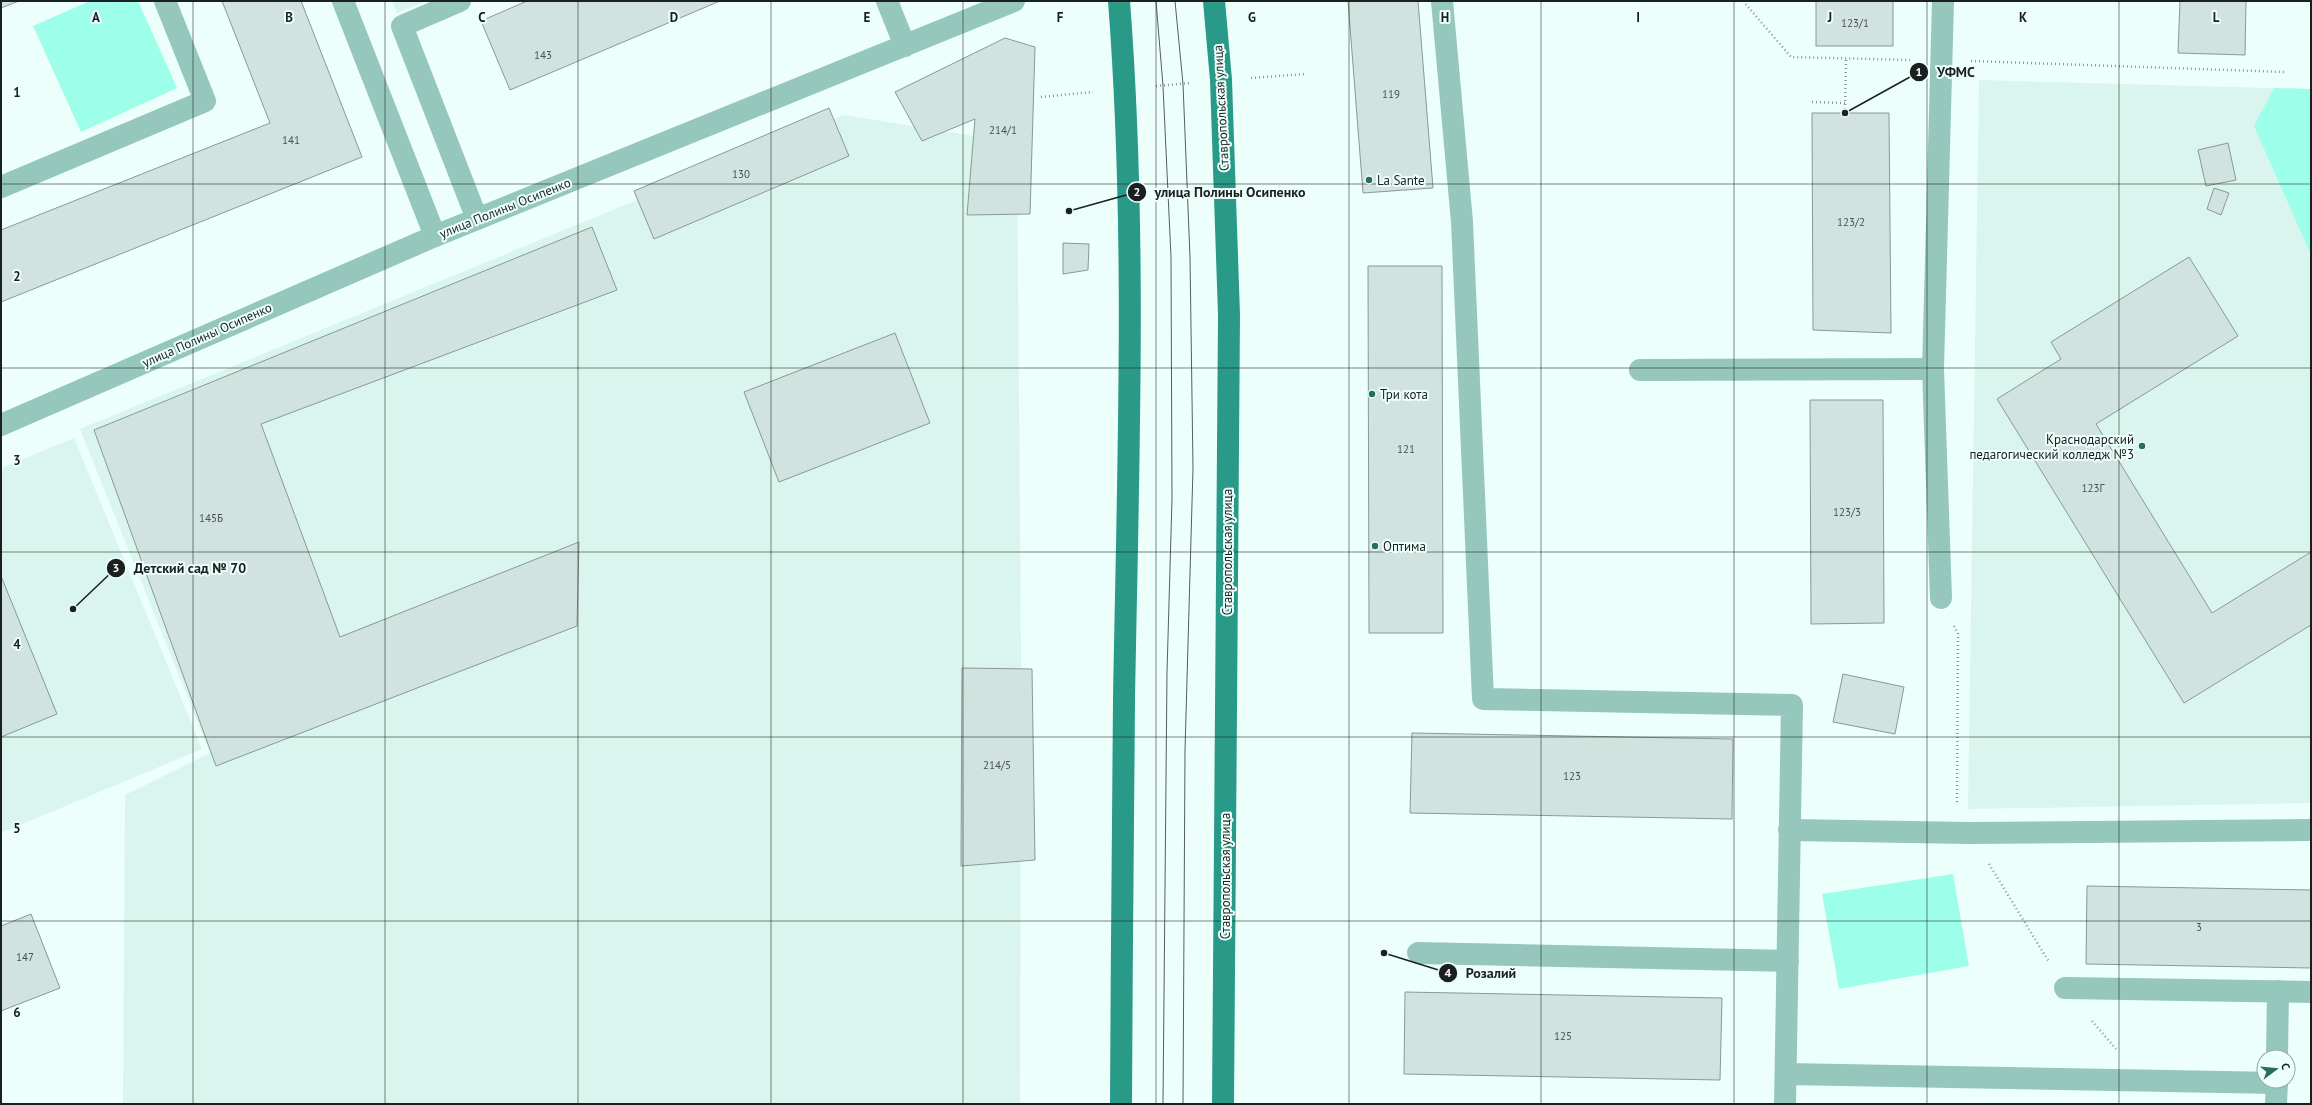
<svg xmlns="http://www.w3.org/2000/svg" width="2312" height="1105" font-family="'PT Sans',sans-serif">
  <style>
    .built { fill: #daf5ee }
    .green { fill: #9dfeea }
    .building { fill: #d1e3df; stroke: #899995 }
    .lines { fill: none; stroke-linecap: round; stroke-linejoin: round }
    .path { stroke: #8a9694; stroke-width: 2.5; stroke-dasharray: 1 3; stroke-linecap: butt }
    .minor { stroke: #96c7bc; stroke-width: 22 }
    .major { stroke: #2a9a88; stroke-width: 22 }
    .tram { stroke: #565f5d; stroke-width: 1 }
    .grid { fill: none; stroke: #1a201f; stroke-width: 1; stroke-opacity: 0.55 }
    .poi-dot { fill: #276d61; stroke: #edfffb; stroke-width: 1.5 }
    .labels { text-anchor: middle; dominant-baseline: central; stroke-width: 4; stroke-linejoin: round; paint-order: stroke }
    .number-label { font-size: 11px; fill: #48514f }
    .street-label { font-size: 13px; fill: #1a201f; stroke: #edfffb }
    .poi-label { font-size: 13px; fill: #1a201f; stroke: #edfffb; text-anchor: start }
    .grid-label { font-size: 13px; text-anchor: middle; font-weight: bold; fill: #1a201f; stroke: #edfffb; stroke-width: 4; stroke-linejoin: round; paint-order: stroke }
    .leader { fill: none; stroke: #1a201f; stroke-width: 1.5 }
    .callout-dot { fill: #1a201f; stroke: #edfffb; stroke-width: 1.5 }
    .mark-label { font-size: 12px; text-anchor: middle; font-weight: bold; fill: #fff }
    .callout-label { font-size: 14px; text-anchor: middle; font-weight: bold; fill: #1a201f; stroke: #edfffb; stroke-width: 4; stroke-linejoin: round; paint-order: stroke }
  </style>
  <rect width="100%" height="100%" fill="#edfffb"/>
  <g class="built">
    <polygon points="392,1 427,1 397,13"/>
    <polygon points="1979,80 2311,89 2311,803 1968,809"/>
    <polygon points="844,115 1017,143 1021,654 1020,1104 123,1104 125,795 210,753 80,429"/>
    <polygon points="74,438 202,749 1,833 1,468"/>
  </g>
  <g class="green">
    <polygon points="90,1 138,1 177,88 81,132 33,26"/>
    <polygon points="2274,88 2311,89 2311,255 2254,126"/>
    <polygon points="1953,874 1969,966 1839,989 1822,894"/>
  </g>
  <g class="building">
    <polygon points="1,1 19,1 1,8"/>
    <polygon points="222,1 301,1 362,157 1,302 1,230 270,123"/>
    <polygon points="527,1 720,1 510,90 481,21"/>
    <polygon points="1348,1 1418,1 1433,188 1363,193"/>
    <rect x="1816" y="1" width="77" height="45"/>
    <polygon points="2180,1 2246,1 2245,55 2178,53"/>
    <polygon points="1005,38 1035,47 1030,214 967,215 975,119 922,141 895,92"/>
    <polygon points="829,108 849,156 654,239 634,191"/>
    <polygon points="1812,113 1889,113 1891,333 1813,330"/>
    <polygon points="2228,143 2236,180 2206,186 2198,150"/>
    <polygon points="2214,188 2229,193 2221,215 2207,209"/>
    <polygon points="592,227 617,290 261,424 340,637 579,542 577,626 216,766 94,430"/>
    <polygon points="1063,243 1089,244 1088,270 1063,274"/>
    <polygon points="2189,257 2238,336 2096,424 2212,613 2311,552 2311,625 2184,703 1997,399 2061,359 2051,342"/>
    <polygon points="1368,266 1442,266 1443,633 1369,633"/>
    <polygon points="895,333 930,423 779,482 744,392"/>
    <polygon points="1810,400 1883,400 1884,623 1811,624"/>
    <polygon points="1,576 57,714 1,737"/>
    <polygon points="962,668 1032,669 1035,860 961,866"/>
    <polygon points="1843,674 1904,687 1895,734 1833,722"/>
    <polygon points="1412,733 1733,739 1732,819 1410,813"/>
    <polygon points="2087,886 2311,890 2311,968 2086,964"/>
    <polygon points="31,914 60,988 1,1011 1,926"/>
    <polygon points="1405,992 1722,998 1720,1080 1404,1074"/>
  </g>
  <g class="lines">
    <g class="path">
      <polyline points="1743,1 1791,57 1910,60"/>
      <polyline points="1971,61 2285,72"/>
      <polyline points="1251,78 1305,74"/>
      <polyline points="1156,86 1191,83"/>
      <polyline points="1041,97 1093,92"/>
      <polyline points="1812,102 1845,103"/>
      <polyline points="1845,113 1846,58"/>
      <polyline points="1954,626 1958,634 1957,802"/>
      <polyline points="1989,864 2049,962"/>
      <polyline points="2092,1021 2116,1049"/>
    </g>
    <g class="minor">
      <polyline points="343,1 435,236"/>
      <polyline points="460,1 402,26 477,219"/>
      <polyline points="887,1 905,46"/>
      <polyline points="1442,1 1462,222 1483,699 1792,705 1785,1104"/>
      <polyline points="1,187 205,101 165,1"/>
      <polyline points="1640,370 1933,369"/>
      <polyline points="1,425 435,236 1014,1"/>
      <polyline points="1941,598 1933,369 1943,1"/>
      <polyline points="1789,830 1969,833 2311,830"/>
      <polyline points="1418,953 1788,961"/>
      <polyline points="2065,988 2311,992"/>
      <polyline points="2277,1057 2278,991"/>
      <polyline points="1786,1074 2277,1083"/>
      <polyline points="2276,1104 2277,1081"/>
    </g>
    <g class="major">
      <path d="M1119 1C1137 233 1128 467 1124 699 1122 834 1122 969 1121 1104"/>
      <polyline points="1214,1 1221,80 1229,315 1223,1104"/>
    </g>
    <g class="tram">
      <polyline points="1156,1 1163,86 1171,257 1172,499 1167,672 1163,1104"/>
      <polyline points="1175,1 1183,84 1190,257 1193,468 1185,750 1183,1104"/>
    </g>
  </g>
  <path class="grid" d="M193 1V1104M385 1V1104M578 1V1104M771 1V1104M963 1V1104M1156 1V1104M1349 1V1104M1541 1V1104M1734 1V1104M1927 1V1104M2119 1V1104M1 184H2311M1 368H2311M1 552H2311M1 737H2311M1 921H2311"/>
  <g class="poi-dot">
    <circle cx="1369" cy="180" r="4"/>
    <circle cx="1372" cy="394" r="4"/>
    <circle cx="2142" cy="446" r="4"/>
    <circle cx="1375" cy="546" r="4"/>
  </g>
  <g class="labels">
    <g class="number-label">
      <text x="1855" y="23">123/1</text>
      <text x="543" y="55">143</text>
      <text x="1391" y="94">119</text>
      <text x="1003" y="130">214/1</text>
      <text x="291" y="140">141</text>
      <text x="741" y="174">130</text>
      <text x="1851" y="222">123/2</text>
      <text x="1406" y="449">121</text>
      <text x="2093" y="488">123Г</text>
      <text x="1847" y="512">123/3</text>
      <text x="211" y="518">145Б</text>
      <text x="997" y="765">214/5</text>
      <text x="1572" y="776">123</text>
      <text x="2199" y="927">3</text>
      <text x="25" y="957">147</text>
      <text x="1563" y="1036">125</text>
    </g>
    <g class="street-label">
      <text transform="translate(1221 108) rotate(-93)">Ставропольская улица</text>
      <text transform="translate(505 208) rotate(-22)">улица Полины Осипенко</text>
      <text transform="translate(207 335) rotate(-24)">улица Полины Осипенко</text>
      <text transform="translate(1227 552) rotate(-90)">Ставропольская улица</text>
      <text transform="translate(1225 876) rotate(-90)">Ставропольская улица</text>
    </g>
    <g class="poi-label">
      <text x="1377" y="180">La Sante</text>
      <text x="1380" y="394">Три кота</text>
      <text x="2134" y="439" text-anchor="end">Краснодарский<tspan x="2134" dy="15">педагогический колледж №3</tspan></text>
      <text x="1383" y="546">Оптима</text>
    </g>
  </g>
  <g class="grid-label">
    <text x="96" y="22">A</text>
    <text x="289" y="22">B</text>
    <text x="482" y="22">C</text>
    <text x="674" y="22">D</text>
    <text x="867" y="22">E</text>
    <text x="1060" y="22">F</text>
    <text x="1252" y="22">G</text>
    <text x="1445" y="22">H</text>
    <text x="1638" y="22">I</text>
    <text x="1830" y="22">J</text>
    <text x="2023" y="22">K</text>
    <text x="2216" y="22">L</text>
    <text x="17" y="97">1</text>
    <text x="17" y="281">2</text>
    <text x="17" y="465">3</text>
    <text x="17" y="649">4</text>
    <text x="17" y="833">5</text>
    <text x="17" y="1017">6</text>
  </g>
  <path class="leader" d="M1845 113L1919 72M1069 211L1137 192M73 609L116 568M1384 953L1448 973"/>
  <g class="callout-dot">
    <circle cx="1845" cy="113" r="4"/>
    <circle cx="1069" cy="211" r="4"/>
    <circle cx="73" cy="609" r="4"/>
    <circle cx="1384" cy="953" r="4"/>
    <circle cx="1919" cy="72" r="10"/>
    <circle cx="1137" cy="192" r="10"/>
    <circle cx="116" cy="568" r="10"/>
    <circle cx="1448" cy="973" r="10"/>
  </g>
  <g class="mark-label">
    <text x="1919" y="76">1</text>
    <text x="1137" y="196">2</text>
    <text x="116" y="572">3</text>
    <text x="1448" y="977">4</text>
  </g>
  <g class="callout-label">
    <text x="1956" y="77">УФМС</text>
    <text x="1230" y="197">улица Полины Осипенко</text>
    <text x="190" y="573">Детский сад № 70</text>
    <text x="1491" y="978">Розалий</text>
  </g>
  <rect width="2312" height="1105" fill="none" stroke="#1a201f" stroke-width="4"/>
  <g transform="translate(2276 1069) rotate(74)"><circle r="19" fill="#edfffb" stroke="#99a6a3"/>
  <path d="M0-3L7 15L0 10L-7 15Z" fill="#276d61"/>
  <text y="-6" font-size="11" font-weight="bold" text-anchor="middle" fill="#1a201f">С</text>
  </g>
</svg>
